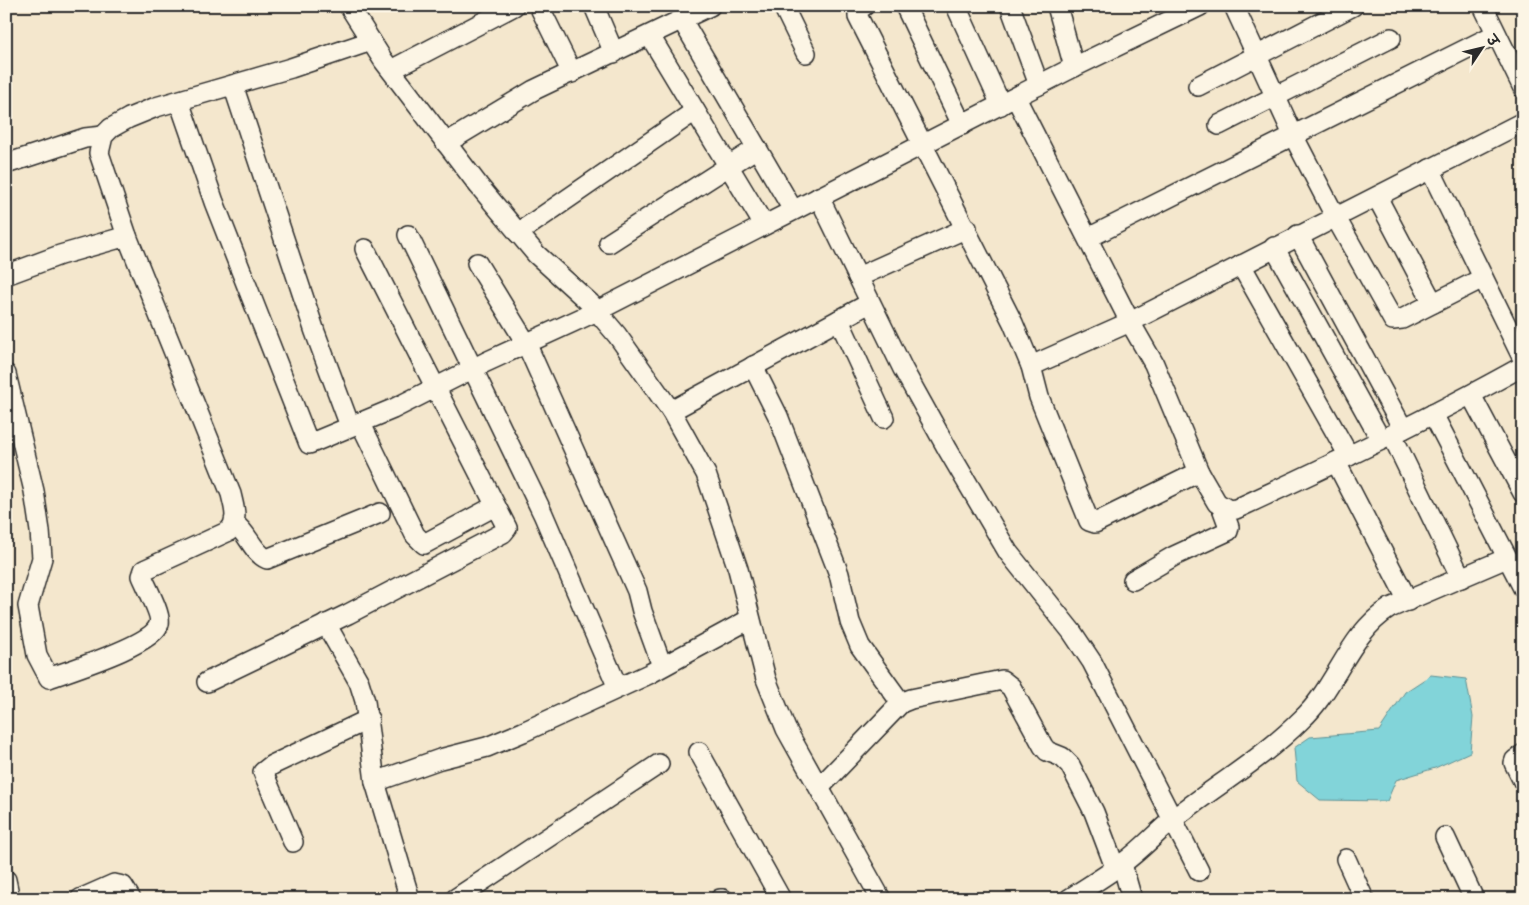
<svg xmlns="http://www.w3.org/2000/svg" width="1529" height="905" font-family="'Architects Daughter','Playpen Sans Deva',sans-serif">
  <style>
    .water { fill: #82d4d9; stroke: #5f9093 }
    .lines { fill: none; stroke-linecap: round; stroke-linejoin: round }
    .minor-casing { stroke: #2b2b2b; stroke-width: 22 }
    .minor { stroke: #fcf5e5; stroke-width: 19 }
  </style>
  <rect width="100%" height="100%" fill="#f4e7cd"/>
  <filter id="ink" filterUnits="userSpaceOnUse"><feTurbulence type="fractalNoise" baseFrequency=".02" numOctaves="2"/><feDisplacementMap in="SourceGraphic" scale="10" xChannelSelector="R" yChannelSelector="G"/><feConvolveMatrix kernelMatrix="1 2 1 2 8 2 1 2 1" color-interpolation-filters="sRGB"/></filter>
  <g filter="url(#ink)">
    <polygon class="water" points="1431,675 1466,679 1473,717 1470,752 1435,768 1396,780 1387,801 1320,800 1297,781 1294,748 1310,737 1379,731 1405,692"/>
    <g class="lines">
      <defs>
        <g id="minor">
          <polyline points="349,6 383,60 479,186 536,254 590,303 617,335 671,411 706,474 738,569 766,679 786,729 881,899"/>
          <polyline points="539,6 572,73"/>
          <polyline points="594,6 614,53"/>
          <polyline points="783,6 806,53"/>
          <polyline points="864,6 858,9 858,17 1013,323 1031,366 1039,397 1089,521 1095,523 1199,472"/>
          <polyline points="905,6 962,125"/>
          <polyline points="956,6 1001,105"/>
          <polyline points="1010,6 1039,85"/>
          <polyline points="1057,6 1074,67"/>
          <polyline points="1234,6 1294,137 1336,218 1393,320 1402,319 1483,278"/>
          <polyline points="1483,6 1523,88"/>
          <polyline points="682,20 793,210"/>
          <polyline points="650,36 764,225"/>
          <polyline points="391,70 514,6"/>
          <polyline points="233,85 315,332 350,426"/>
          <polyline points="1198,86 1353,6"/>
          <path d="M1016 98 1130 322 1154 364 1199 472 1217 503 1229 510 1236 509C1333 464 1430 418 1523 366"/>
          <polyline points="179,101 214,202 309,444 393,409 486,362 597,311 1074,67 1200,6"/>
          <polyline points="1219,125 1391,38"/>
          <polyline points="446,143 534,90 710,6"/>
          <polyline points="6,164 85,138 103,136"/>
          <polyline points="1430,169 1523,359"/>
          <polyline points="819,197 903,369 948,450 1008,552 1072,632 1092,662 1199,871"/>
          <polyline points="1377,197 1433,303"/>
          <polyline points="518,233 695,111"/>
          <polyline points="408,235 543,514 618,688"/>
          <polyline points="1298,235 1403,429"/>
          <polyline points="127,236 99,153 103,136 111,128 129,118 156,107 291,68 371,41"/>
          <polyline points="1088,238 1496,34"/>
          <polyline points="609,243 757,148"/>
          <polyline points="1274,247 1381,440"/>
          <polyline points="477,263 526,343 637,591 642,611 662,666"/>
          <polyline points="1241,265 1349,456"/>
          <path d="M6 275 60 255 127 236 231 494C234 508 239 519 229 531L144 570 142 576C146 586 162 615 159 624 153 645 70 670 49 678L37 655 28 606 42 558 40 531 34 491 6 374"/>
          <polyline points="858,277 967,228"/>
          <polyline points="839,320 884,418"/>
          <polyline points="753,366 778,416 839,574 850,622 860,646 901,703"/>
          <polyline points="1031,366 1130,322 1523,122"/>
          <polyline points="1471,395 1523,493"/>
          <polyline points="671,411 870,303"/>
          <polyline points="1433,414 1523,588"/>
          <polyline points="360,422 415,535 424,544 495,506"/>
          <polyline points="1392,435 1461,578"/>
          <polyline points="1336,462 1408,601"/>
          <path d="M235 524C248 533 253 553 267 559L380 513"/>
          <polyline points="1133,580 1174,556 1228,531 1229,527 1222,508"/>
          <polyline points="326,624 359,682 365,701 375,782 410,899"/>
          <polyline points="207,682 348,614 503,533 507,528 365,249"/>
          <polyline points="699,752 781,899"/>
          <polyline points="1523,754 1515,760 1514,763 1523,781"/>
          <polyline points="375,782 440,759 487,747 523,732 649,674 750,619"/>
          <polyline points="820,787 901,703 911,699 1002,680 1011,687 1043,746 1047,751 1062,757 1070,765 1094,812 1113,862 1115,865 1122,864"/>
          <polyline points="1445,837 1474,899"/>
          <polyline points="293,842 263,772 272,765 369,719"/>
          <polyline points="1346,859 1364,899"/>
          <polyline points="1122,864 1132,899"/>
          <polyline points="6,880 10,899"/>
          <polyline points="80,899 114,884 123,886 131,899"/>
          <polyline points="455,899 659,764"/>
          <polyline points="720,899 723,899"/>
          <path d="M1069 899C1087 887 1106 876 1123 863 1141 850 1155 834 1172 820 1215 786 1262 759 1301 720 1337 687 1348 634 1390 608L1507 558"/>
        </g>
      </defs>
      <use href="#minor" class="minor-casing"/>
      <use href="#minor" class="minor"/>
    </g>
  </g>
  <rect width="1529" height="905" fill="none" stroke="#fcf5e5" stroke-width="25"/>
  <rect x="12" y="12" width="1504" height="880" fill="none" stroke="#2b2b2b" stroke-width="2" filter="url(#ink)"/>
  <g transform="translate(1482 48) rotate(55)" stroke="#fcf5e5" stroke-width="4" paint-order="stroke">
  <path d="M0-4L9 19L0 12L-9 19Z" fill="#2b2b2b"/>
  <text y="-8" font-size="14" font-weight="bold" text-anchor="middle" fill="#2b2b2b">उ</text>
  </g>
</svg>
